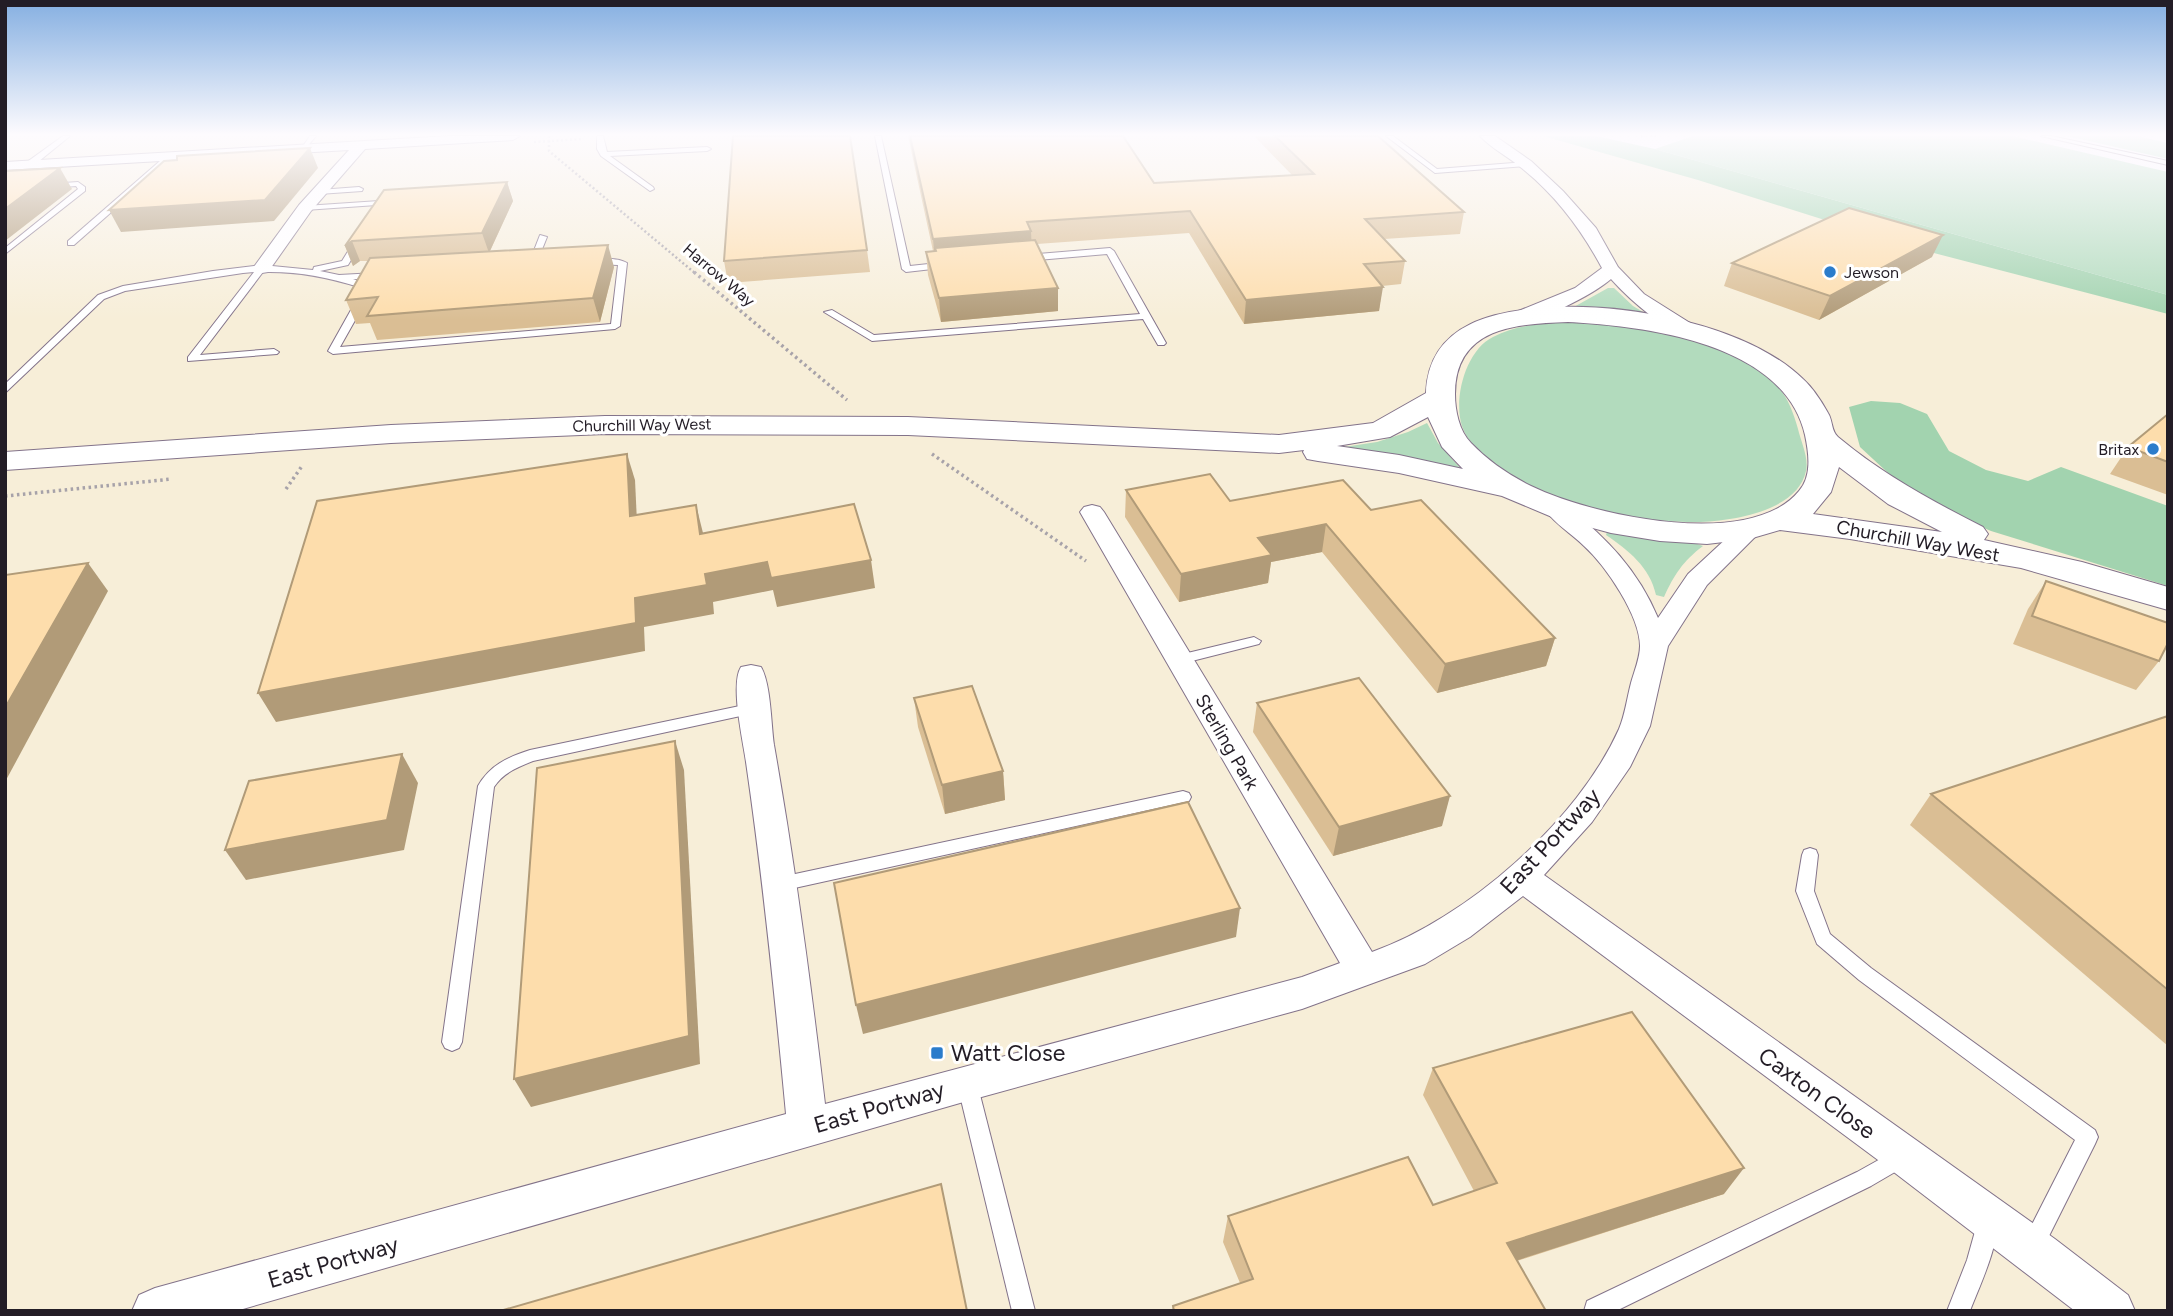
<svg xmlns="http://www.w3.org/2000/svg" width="2173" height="1316" font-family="Figtree,sans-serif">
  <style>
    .industrial { fill: #f7eed8 }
    .green { fill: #b2dbbd }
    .forest { fill: #a2d3af }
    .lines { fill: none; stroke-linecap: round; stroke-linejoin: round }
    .lane-casing { stroke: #83738a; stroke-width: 2 }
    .street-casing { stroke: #83738a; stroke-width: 2 }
    .primary-casing { stroke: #83738a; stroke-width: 2 }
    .path-far1 { stroke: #a7a2a9; stroke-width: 2.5; stroke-dasharray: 2 2.5; stroke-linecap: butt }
    .path { stroke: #a7a2a9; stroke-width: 3.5; stroke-dasharray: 2.5 3.5; stroke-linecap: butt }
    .lane { fill: #fff; fill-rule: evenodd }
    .street { fill: #fff; fill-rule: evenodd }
    .primary { fill: #fff; fill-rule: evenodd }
    .wall { fill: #dabe94 }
    .shaded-wall { fill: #b19b78 }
    .building { fill: #fdddac; stroke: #b19b78; stroke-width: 2 }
    .poi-dot { fill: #2b7ccb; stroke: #fff; stroke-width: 2.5 }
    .labels { text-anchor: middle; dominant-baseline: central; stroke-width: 6; stroke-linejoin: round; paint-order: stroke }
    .far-poi-label { font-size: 16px; fill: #231d26; stroke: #fff; text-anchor: start }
    .far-street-label { font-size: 16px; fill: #231d26; stroke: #fff }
    .street-label { font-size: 19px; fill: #231d26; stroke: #fff }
    .near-street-label { font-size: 23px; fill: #231d26; stroke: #fff }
    .near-poi-label { font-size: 23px; fill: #231d26; stroke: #fff; text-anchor: start }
  </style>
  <rect width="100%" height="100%" fill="#fbf7fc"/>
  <polygon class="industrial" points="5,136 1589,136 2168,306 2168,1311 5,1311"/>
  <g class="green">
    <polygon points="1693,136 2012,136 2168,172 2168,295 1655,149"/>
    <polygon points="2067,136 2137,136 2168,143 2168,159"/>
    <polygon points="1608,288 1614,288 1633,306 1650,316 1572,308"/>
    <path d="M1586 321C1648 330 1715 335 1767 376 1785 390 1792 408 1798 429 1801 442 1809 458 1806 471 1797 514 1722 523 1687 522 1625 520 1557 507 1505 472 1489 462 1468 445 1462 426 1453 398 1466 350 1493 337 1522 322 1555 323 1586 321Z"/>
    <polygon points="1427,423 1438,443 1461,469 1337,448 1377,442 1408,432"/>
    <path d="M1607 532 1697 544 1703 546C1683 561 1674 575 1664 597L1656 595C1650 567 1628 550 1606 535Z"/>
  </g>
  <g class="forest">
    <polygon points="1543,136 1596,136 1655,149 2168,295 2168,314 1907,246 1698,180"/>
    <polygon points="1871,401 1900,403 1927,414 1949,451 1986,470 2028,481 2061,467 2168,506 2168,586 1991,531 1938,508 1900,484 1860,447 1849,407"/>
  </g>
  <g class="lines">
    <defs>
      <g id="lane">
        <polygon points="63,136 70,136 33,166 27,166 27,162"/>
        <polygon points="310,136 316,136 305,149 301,149"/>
        <polygon points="597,136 603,136 607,152 707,147 711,149 707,151 610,156 653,187 654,189 650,191 601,156 597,149"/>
        <polygon points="875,136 881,136 910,266 947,262 951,265 950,267 906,272 902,269"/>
        <polygon points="1386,136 1393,136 1437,169 1526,162 1530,164 1526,166 1435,173"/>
        <polygon points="2041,136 2051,136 2168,161 2168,165"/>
        <polygon points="168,154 175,156 74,245 68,245 68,241"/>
        <polygon points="78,182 85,187 85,191 5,254 5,248 78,189 76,186 52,188 49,188 49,184"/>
        <polygon points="359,187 363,189 362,191 319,194 315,192 319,190"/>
        <polygon points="394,200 395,202 391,204 305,210 301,208 305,206"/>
        <polygon points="540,235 547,237 539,257 521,258 521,254 533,253"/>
        <path d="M358 239 362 242 348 265 320 271 339 275 376 273 380 276 376 279H353L365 283 371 292 340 347 611 324 618 265 592 264 591 262C599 257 619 258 627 263L620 326 615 329 333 354 328 351 361 292 359 287C327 277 297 271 263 272L200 355 274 349 279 352 277 354 188 361V357L254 272 243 273 125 291 104 299 5 393V384L98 295 123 286 213 271 262 265 313 270 314 267 342 261 355 240Z"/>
        <polygon points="1110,248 1114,251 1166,343 1164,345 1158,345 1143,319 872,341 824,312 832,310 874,335 1140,314 1107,254 1026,261 1022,258 1026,255"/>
        <polygon points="1254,637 1261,641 1259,644 1180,664 1173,659 1175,656"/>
        <path d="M754 703 761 708 759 712 533 761C518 767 503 773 494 787L462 1042 459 1048 452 1051 445 1048 442 1042 478 786C490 765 508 757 530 750Z"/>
        <polygon points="1183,791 1189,793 1191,797 1189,801 781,891 775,889 772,884 775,879 781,877"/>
        <polygon points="1810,848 1816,850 1818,855 1814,891 1830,934 1871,968 2095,1130 2098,1137 2095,1144 2040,1254 2032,1257 2024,1254 2021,1246 2075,1140 1859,980 1817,944 1796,891 1802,855 1804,850"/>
        <polygon points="967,1074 974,1077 977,1083 1035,1311 1012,1311 957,1083 960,1077"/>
        <polygon points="1900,1148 1907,1151 1910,1158 1907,1165 1871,1186 1616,1311 1584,1311 1587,1301 1857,1172"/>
        <path d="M1987 1214 1995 1217C2003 1238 1978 1289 1970 1311H1947L1967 1260 1979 1217Z"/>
      </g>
      <g id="street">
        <polygon points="450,136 520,136 513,140 365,149 311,211 268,272 262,273 253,268 256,264 299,205 349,150 5,170 5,162"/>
        <path d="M1480 136H1495L1531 161 1563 191 1596 228 1618 267 1644 294 1698 328 1701 332 1698 336C1675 342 1626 296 1611 279 1595 293 1537 325 1516 320L1514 316 1516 312 1575 288 1602 268C1581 229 1555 194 1519 166 1507 156 1491 148 1480 136Z"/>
        <path d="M1557 503 1565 505C1606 537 1638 570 1658 618L1688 574 1742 524 1751 522 1760 524 1763 529 1707 585 1668 646 1650 726 1630 767 1592 822 1544 875 2055 1239 2128 1295 2135 1311H2075L1878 1160 1523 896 1470 937 1425 964 1302 1009 967 1101 236 1311H132L139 1295 155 1288 786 1114C775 997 763 879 746 762 743 741 730 684 741 667L751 665 761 667C771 684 771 725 774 745 795 864 811 984 825 1104L1302 977 1340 963 1080 512 1084 507 1092 505 1100 507 1104 512 1372 952C1466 919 1578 821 1619 729 1625 715 1627 698 1631 683 1634 672 1640 658 1640 646 1640 616 1606 566 1584 546 1572 534 1555 524 1545 510L1549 505Z"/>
      </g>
      <path id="primary" d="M1556 307C1631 304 1747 325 1803 379 1812 387 1822 402 1828 413 1833 421 1831 431 1838 437 1882 474 1932 501 1983 527L1988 534 1984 540 2082 562 2168 587V610L2021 568 1850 539 1780 530 1749 539 1707 544 1660 541 1611 533 1552 517 1502 496 1399 473 1318 461 1307 459 1303 452 1304 450 1279 453 908 435 605 434 391 443 5 470V452L391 425 605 416 908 417 1279 435 1373 423 1426 393C1429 321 1498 310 1556 307ZM1568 322C1646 326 1784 343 1805 435 1809 454 1812 476 1799 491 1750 551 1590 515 1531 486 1509 475 1488 461 1471 443 1459 431 1455 410 1455 394 1455 327 1516 324 1568 322ZM1428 417 1442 447 1463 469 1399 455 1337 446 1390 437ZM1839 467 1888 504 1942 532 1813 514 1831 492Z"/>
    </defs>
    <use href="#lane" class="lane-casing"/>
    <use href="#street" class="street-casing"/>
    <use href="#primary" class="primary-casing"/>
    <g class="path-far1">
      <polyline points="549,136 549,151 696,274"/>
      <polyline points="1641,136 1656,136"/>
      <polyline points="534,142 581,139"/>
    </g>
    <g class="path">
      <polyline points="694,272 847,400"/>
      <polyline points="932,454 1086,561"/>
      <polyline points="286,489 302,466"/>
      <polyline points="5,496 172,479"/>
    </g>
    <use href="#lane" class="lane"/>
    <use href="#street" class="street"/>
    <use href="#primary" class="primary"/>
  </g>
  <g class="wall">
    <polygon points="908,136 1123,136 1154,183 1292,175 1254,136 1378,136 1464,212 1460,234 1384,239 1405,261 1401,284 1382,286 1379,311 1244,324 1189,233 1037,244 1058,311 941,322 928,275 926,252 933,251"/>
    <polygon points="507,182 513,201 490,251 614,267 600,322 377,340 370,323 356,324 346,300 368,261 360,261 353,266 345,246 384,190"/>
    <polygon points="867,250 870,272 728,283 724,261"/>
    <polygon points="1932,257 1819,320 1724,286 1732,263"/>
    <polygon points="2168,414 2168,495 2110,474 2128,447"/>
    <polygon points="1126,490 1230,501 1371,510 1555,638 1546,666 1437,693 1322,552 1271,562 1268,583 1179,602 1125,517"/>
    <polygon points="2046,581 2159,661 2136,690 2013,644 2028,609"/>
    <polygon points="914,698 1003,771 1005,800 945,814 918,727"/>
    <polygon points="1257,703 1442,826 1333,856 1253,732"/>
    <polygon points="2168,716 2168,1046 1910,825 1931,794"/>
    <polygon points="1433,1068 1724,1194 1517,1261 1546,1311 1172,1311 1173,1306 1240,1283 1223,1242 1228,1216 1433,1205 1474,1191 1423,1095"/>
  </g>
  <g class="shaded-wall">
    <polygon points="310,148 318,168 274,221 121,232 109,210"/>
    <polygon points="60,168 72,189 5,241 5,209"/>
    <polygon points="507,182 513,201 489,253 482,233"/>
    <polygon points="1031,231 1032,253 935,261 933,239"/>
    <polygon points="1943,235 1932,257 1819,320 1830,296"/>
    <polygon points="352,241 360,261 353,266 345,246"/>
    <polygon points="608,245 614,267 600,322 593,298"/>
    <polygon points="1383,287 1379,311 1244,324 1246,300"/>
    <polygon points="1058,288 1058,311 941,322 939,298"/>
    <polygon points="627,454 635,480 638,544 630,516"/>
    <polygon points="696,505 703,533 707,562 700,534"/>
    <polygon points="1326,524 1322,552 1271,562 1268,583 1179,602 1181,574 1258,538"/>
    <polygon points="871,560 875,588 777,607 773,590 713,602 714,614 644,627 645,651 276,722 258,693 635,598 705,574 767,562"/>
    <polygon points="88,563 108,591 5,782 5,708"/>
    <polygon points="1555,638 1546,666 1437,693 1445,664"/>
    <polygon points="675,741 684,770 700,1064 531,1107 514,1079"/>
    <polygon points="402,754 418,783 404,850 246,880 225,850"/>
    <polygon points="1003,771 1005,800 945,814 942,785"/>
    <polygon points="1450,796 1442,826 1333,856 1339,827"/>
    <polygon points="1240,908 1236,937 863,1034 856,1005"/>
    <polygon points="1744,1168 1724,1194 1493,1268 1507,1243"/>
  </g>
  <g class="building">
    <polygon points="733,136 850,136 867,250 724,261"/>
    <polygon points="910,136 1123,136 1154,183 1314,174 1275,136 1378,136 1464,212 1365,219 1405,261 1364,264 1383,287 1246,300 1190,211 1027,222 1031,231 933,239"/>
    <polygon points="310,148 265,200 109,210 164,161 177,160 177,156"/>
    <polygon points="60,168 5,209 5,171"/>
    <polygon points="507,182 482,233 352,241 345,246 384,190"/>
    <polygon points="1849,208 1943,235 1830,296 1732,263"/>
    <polygon points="1035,240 1058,288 939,298 926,252 936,251 935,248"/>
    <polygon points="608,245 593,298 367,316 378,297 346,300 370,258"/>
    <polygon points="2168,414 2168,462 2128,447"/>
    <polygon points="627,454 630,516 696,505 700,534 854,504 871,560 771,578 767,562 705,574 707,585 635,598 636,623 258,693 317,501"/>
    <polygon points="1210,474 1230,501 1343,480 1371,510 1421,500 1555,638 1445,664 1326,524 1258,538 1272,555 1181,574 1126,490"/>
    <polygon points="88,563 5,708 5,575"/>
    <polygon points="2046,581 2168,623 2168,643 2159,661 2032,616"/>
    <polygon points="1359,678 1450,796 1339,827 1257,703"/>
    <polygon points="972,686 1003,771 942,785 914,698"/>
    <polygon points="2168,716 2168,990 1931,794"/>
    <polygon points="675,741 689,1036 514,1079 537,768"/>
    <polygon points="402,754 387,820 225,850 249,781"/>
    <polygon points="1188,802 1240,908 856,1005 834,883"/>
    <polygon points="1632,1012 1744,1168 1507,1243 1546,1311 1174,1311 1173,1306 1253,1279 1228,1216 1408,1157 1433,1205 1497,1183 1433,1068"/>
    <polygon points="941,1184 967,1311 500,1311"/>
  </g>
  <linearGradient id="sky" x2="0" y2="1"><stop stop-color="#85afe1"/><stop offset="0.42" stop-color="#fdfbfe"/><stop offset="1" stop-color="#fdfbfe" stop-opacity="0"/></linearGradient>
  <rect width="2173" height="320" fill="url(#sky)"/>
  <g class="poi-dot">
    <circle cx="1830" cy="272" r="7"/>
    <circle cx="2153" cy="449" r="7"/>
    <rect x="930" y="1046" width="14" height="14" rx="3.5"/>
  </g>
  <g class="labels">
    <g class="far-poi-label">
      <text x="1844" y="272">Jewson</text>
      <text x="2139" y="449" text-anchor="end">Britax</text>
    </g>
    <g class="far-street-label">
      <text transform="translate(719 275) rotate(40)">Harrow Way</text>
      <text transform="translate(642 425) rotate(-1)">Churchill Way West</text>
    </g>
    <g class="street-label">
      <text transform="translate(1918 541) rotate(10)">Churchill Way West</text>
      <text transform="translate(1227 742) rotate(60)">Sterling Park</text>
    </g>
    <g class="near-street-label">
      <text transform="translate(1550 841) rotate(-47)">East Portway</text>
      <text transform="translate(1817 1093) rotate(36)">Caxton Close</text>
      <text transform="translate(879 1107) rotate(-16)">East Portway</text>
      <text transform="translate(333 1262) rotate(-16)">East Portway</text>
    </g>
    <g class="near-poi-label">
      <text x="951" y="1053">Watt Close</text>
    </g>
  </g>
  <rect width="2173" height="1316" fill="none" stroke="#231d26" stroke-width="14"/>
</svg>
